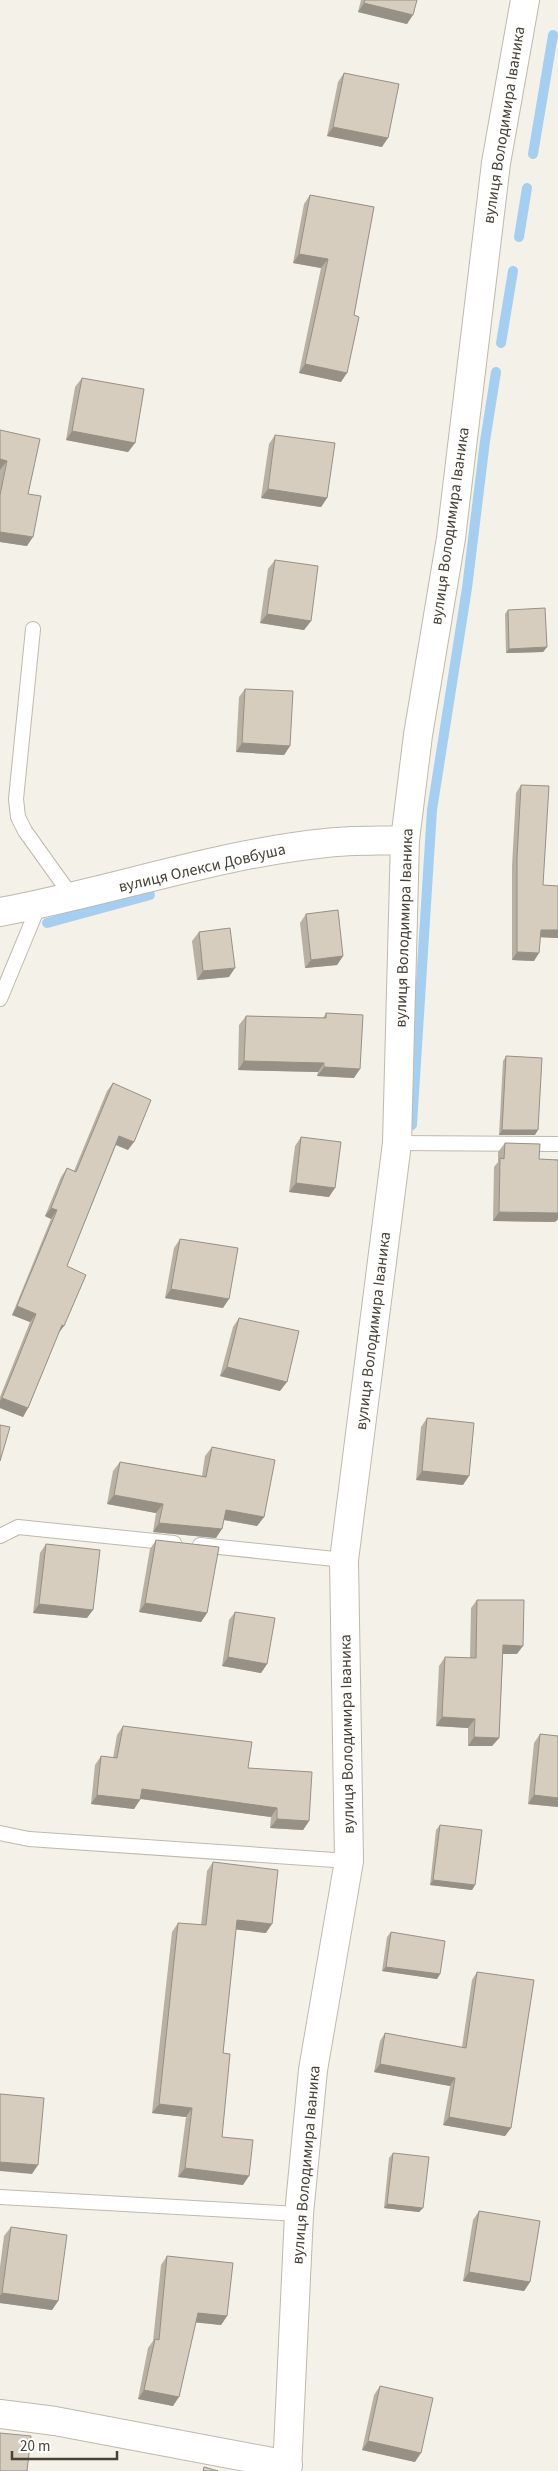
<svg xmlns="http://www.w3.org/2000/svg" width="558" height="2471" font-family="'Source Sans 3',sans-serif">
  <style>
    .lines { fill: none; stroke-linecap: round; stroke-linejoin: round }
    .stream { stroke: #a5cff1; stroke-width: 10 }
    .service-casing { stroke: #c0b9ab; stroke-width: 16 }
    .minor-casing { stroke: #c0b9ab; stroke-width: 30 }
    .service { stroke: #fff; stroke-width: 14 }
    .minor { stroke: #fff; stroke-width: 28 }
    .wall { fill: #b8b0a3 }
    .shaded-wall { fill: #969085 }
    .building { fill: #d6cdbe; stroke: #969085 }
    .labels { text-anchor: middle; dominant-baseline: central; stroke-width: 5; stroke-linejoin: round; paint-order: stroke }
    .street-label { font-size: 16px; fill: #484237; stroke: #fff }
  </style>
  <rect width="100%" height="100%" fill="#f4f1e8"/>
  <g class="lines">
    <g class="stream">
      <polyline points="533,154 553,35"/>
      <polyline points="519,237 527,188"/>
      <polyline points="501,343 513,271"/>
      <polyline points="47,923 150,895"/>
      <polyline points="412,1125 432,810 467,588 485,441 496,372"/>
    </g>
    <defs>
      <g id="service">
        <polyline points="33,629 16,799 18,817 25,831 73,898"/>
        <polyline points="0,999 39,905"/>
        <polyline points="397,1143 558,1144"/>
        <polyline points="0,1536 18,1527 174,1543"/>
        <polyline points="200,1545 344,1560"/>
        <polyline points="0,1833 29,1839 349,1861"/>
        <polyline points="0,2197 299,2214"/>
      </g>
      <g id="minor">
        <path d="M0 912C109 892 216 854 326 843 352 840 379 841 405 840"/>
        <polyline points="0,2414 55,2421 288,2465"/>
        <polyline points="287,2471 299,2214 313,2070 349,1861 344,1560 397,1143 405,840 418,735 451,538 496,163 525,0"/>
      </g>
    </defs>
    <use href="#service" class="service-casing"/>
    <use href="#minor" class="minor-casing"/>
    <use href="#service" class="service"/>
    <use href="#minor" class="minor"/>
  </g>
  <g class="wall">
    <polygon points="361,0 417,0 407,24 358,12"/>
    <polygon points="344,73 382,147 327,136 338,82"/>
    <polygon points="310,195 374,207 341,382 299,373 321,268 293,263 304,204"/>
    <polygon points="82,378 135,443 128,452 66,440 75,387"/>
    <polygon points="0,430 28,494 27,546 0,542"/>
    <polygon points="275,435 327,498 321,507 261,498 269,444"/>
    <polygon points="275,560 311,621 304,630 260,623 268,569"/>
    <polygon points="508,610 547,647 543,652 506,653 505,614"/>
    <polygon points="245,689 290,746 284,755 236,752 239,697"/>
    <polygon points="521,785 543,885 558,938 540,937 534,961 512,960 512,866 516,793"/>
    <polygon points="306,914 343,956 337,965 305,968 300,923"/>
    <polygon points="199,932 229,977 197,980 192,941"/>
    <polygon points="326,1013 354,1078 317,1076 318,1072 238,1070 239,1025 246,1016 323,1018"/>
    <polygon points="506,1056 535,1135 499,1135 503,1061"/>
    <polygon points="113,1083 128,1150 116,1145 67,1266 58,1334 28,1408 23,1417 0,1408 0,1397 30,1322 12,1315 51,1219 45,1216 61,1177 67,1168 74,1171 107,1091"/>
    <polygon points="301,1137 329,1197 289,1192 295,1146"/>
    <polygon points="505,1143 539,1159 558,1160 558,1219 555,1222 493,1221 494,1167 498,1162 498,1152"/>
    <polygon points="180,1239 223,1308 165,1298 174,1248"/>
    <polygon points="239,1318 280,1391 220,1376 233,1327"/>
    <polygon points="427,1418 463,1485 416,1480 421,1427"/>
    <polygon points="212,1447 264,1517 257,1526 224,1520 216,1538 153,1532 156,1513 107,1504 113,1471 120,1462 202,1476 205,1456"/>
    <polygon points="156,1540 207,1613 201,1622 139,1612 150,1549"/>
    <polygon points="46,1544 87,1618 33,1613 40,1553"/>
    <polygon points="477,1600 517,1654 503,1654 499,1738 492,1746 468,1746 468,1728 436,1726 439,1666 445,1657 470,1658 471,1608"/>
    <polygon points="235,1612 267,1664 261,1673 222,1666 229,1620"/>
    <polygon points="123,1726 248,1768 309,1821 303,1830 270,1828 271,1817 140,1799 134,1809 91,1804 95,1765 101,1756 113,1758 117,1735"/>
    <polygon points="540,1734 558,1736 558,1807 528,1804 534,1743"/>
    <polygon points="440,1825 475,1885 472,1890 430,1885 436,1830"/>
    <polygon points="213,1862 266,1933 236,1929 223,2053 222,2137 243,2185 178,2177 186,2117 152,2113 172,1932 178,1923 201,1925 207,1871"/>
    <polygon points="391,1932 440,1974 437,1979 382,1971 387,1937"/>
    <polygon points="477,1972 511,2128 505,2136 443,2125 450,2086 374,2072 380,2041 385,2033 462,2047 472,1980"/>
    <polygon points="393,2153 423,2208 419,2212 384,2208 389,2158"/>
    <polygon points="479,2211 530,2282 524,2291 463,2281 473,2220"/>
    <polygon points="11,2227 58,2301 52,2310 0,2303 0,2267 4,2236"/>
    <polygon points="167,2256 227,2316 221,2325 196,2322 173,2406 138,2399 148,2348 153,2341 161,2265"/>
    <polygon points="380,2386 415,2462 362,2450 374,2395"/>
  </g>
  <g class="shaded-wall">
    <polygon points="364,3 413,15 407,24 358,12"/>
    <polygon points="333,127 388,138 382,147 327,136"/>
    <polygon points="299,254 328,259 321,268 293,263"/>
    <polygon points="305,364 347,373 341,382 299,373"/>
    <polygon points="72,431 135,443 128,452 66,440"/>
    <polygon points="0,459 7,461 0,470"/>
    <polygon points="268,489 327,498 321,507 261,498"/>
    <polygon points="0,532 33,537 27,546 0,542"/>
    <polygon points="267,614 311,621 304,630 260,623"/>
    <polygon points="547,647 543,652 506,653 509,649"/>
    <polygon points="242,743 290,746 284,755 236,752"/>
    <polygon points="541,930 558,930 558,938 536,937"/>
    <polygon points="517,952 539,953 534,961 512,960"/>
    <polygon points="343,956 337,965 305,968 311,960"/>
    <polygon points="235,968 229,977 197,980 203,971"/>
    <polygon points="244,1061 324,1063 318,1072 238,1070"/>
    <polygon points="324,1067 360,1069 354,1078 317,1076"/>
    <polygon points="502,1130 538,1130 535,1135 499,1135"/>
    <polygon points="119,1136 134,1142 128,1150 114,1144"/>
    <polygon points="296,1183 335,1188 329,1197 289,1192"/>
    <polygon points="51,1208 57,1210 51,1219 45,1216"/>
    <polygon points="499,1212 558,1213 558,1219 555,1222 493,1221"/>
    <polygon points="171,1289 229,1299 223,1308 165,1298"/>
    <polygon points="17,1306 36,1314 30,1322 12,1315"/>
    <polygon points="62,1325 64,1326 58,1334 56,1333"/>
    <polygon points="227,1367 287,1382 280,1391 220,1376"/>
    <polygon points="2,1398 28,1408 23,1417 0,1408 0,1401"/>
    <polygon points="422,1471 469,1476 463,1485 416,1480"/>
    <polygon points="114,1495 163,1504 156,1513 107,1504"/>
    <polygon points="226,1510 264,1517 257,1526 219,1519"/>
    <polygon points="159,1523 222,1529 216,1538 153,1532"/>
    <polygon points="145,1603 207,1613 201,1622 139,1612"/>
    <polygon points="39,1604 93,1610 87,1618 33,1613"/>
    <polygon points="503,1645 523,1646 517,1654 497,1654"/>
    <polygon points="228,1657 267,1664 261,1673 222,1666"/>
    <polygon points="442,1717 475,1719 468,1728 436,1726"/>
    <polygon points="474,1737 499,1738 492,1746 468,1746"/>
    <polygon points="142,1789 277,1808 271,1817 135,1798"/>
    <polygon points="97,1795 140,1800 134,1809 91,1804"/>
    <polygon points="534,1795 558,1798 558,1807 528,1804"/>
    <polygon points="277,1819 309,1821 303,1830 270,1828"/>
    <polygon points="433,1880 475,1885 472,1890 430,1885"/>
    <polygon points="237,1920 272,1924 266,1933 231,1929"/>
    <polygon points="386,1967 440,1974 437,1979 382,1971"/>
    <polygon points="380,2064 455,2078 450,2086 374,2072"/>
    <polygon points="159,2104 192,2108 186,2117 152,2113"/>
    <polygon points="449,2117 511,2128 505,2136 443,2125"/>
    <polygon points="0,2162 38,2165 32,2174 0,2171"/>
    <polygon points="185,2168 249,2176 243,2185 178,2177"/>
    <polygon points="387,2204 423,2208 419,2212 384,2208"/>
    <polygon points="469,2272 530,2282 524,2291 463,2281"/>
    <polygon points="2,2293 58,2301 52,2310 0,2303 0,2295"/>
    <polygon points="198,2313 227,2316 221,2325 191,2322"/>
    <polygon points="144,2390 179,2397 173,2406 138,2399"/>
    <polygon points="368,2441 421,2453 415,2462 362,2450"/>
  </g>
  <g class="building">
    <polygon points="365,0 417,0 413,15 364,3"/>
    <polygon points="344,73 399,84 388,138 333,127"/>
    <polygon points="310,195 374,207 354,315 359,317 347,373 305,364 328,259 299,254"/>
    <polygon points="82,378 144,389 135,443 72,431"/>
    <polygon points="0,430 40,439 28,494 41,496 33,537 0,532 0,495 7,461 0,459"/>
    <polygon points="275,435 335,443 327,498 268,489"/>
    <polygon points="275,560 318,566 311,621 267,614"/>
    <polygon points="545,608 547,647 509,649 508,610"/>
    <polygon points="245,689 293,691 290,746 242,743"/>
    <polygon points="521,785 549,786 543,885 558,886 558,930 541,930 539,953 517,952 517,858"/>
    <polygon points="338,910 343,956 311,960 306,914"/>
    <polygon points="230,928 235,968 203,971 199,932"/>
    <polygon points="326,1013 363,1015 360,1069 324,1067 324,1063 244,1061 246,1016 326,1018"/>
    <polygon points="506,1056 542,1058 538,1130 502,1130"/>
    <polygon points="113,1083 151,1100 134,1142 119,1136 67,1266 86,1275 64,1326 62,1325 28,1408 2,1398 36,1314 17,1306 57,1210 51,1208 67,1168 76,1172"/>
    <polygon points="301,1137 341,1142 335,1188 296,1183"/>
    <polygon points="505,1143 540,1144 539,1159 558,1160 558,1213 499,1212 500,1158 504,1159"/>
    <polygon points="180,1239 238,1248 229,1299 171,1289"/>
    <polygon points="239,1318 299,1331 287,1382 227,1367"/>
    <polygon points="427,1418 474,1423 469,1476 422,1471"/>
    <polygon points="0,1425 10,1427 0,1461"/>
    <polygon points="212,1447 275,1460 264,1517 226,1510 222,1529 159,1523 163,1504 114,1495 120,1462 206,1477"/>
    <polygon points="156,1540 219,1547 207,1613 145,1603"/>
    <polygon points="46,1544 100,1550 93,1610 39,1604"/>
    <polygon points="477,1600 524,1600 523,1646 503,1645 499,1738 474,1737 475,1719 442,1717 445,1657 476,1658"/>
    <polygon points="235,1612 275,1618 267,1664 228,1657"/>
    <polygon points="123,1726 252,1742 248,1768 312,1772 309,1821 277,1819 277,1808 142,1789 140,1800 97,1795 101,1756 117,1758"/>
    <polygon points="540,1734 558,1736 558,1798 534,1795"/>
    <polygon points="440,1825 482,1830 475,1885 433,1880"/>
    <polygon points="213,1862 278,1870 272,1924 237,1920 223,2053 230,2054 222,2137 253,2140 249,2176 185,2168 192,2108 159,2104 178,1923 206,1925"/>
    <polygon points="391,1932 445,1941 440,1974 386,1967"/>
    <polygon points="477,1972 534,1980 511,2128 449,2117 455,2078 380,2064 385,2033 466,2048"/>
    <polygon points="0,2094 44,2098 38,2165 0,2162"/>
    <polygon points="393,2153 429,2157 423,2208 387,2204"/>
    <polygon points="479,2211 540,2221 530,2282 469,2272"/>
    <polygon points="11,2227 67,2235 58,2301 2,2293"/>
    <polygon points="167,2256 233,2263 227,2316 198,2313 179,2397 144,2390 155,2339 159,2340"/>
    <polygon points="380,2386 433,2398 421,2453 368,2441"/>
    <polygon points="0,2433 31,2436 27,2471 0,2471"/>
    <polygon points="204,2467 218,2471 203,2471"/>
  </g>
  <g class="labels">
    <g class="street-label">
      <text transform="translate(504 125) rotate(-81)">вулиця Володимира Іваника</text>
      <text transform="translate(450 526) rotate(-82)">вулиця Володимира Іваника</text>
      <text transform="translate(202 868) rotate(-13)">вулиця Олекси Довбуша</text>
      <text transform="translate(404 928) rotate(-88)">вулиця Володимира Іваника</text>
      <text transform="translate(373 1331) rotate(-83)">вулиця Володимира Іваника</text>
      <text transform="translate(347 1734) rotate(-91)">вулиця Володимира Іваника</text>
      <text transform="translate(306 2165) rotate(-85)">вулиця Володимира Іваника</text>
    </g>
  </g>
  <path d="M12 2451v8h105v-8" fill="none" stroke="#484237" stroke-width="2.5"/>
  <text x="20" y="2451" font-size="15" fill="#484237" stroke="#ffffff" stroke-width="4" paint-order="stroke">20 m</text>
</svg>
